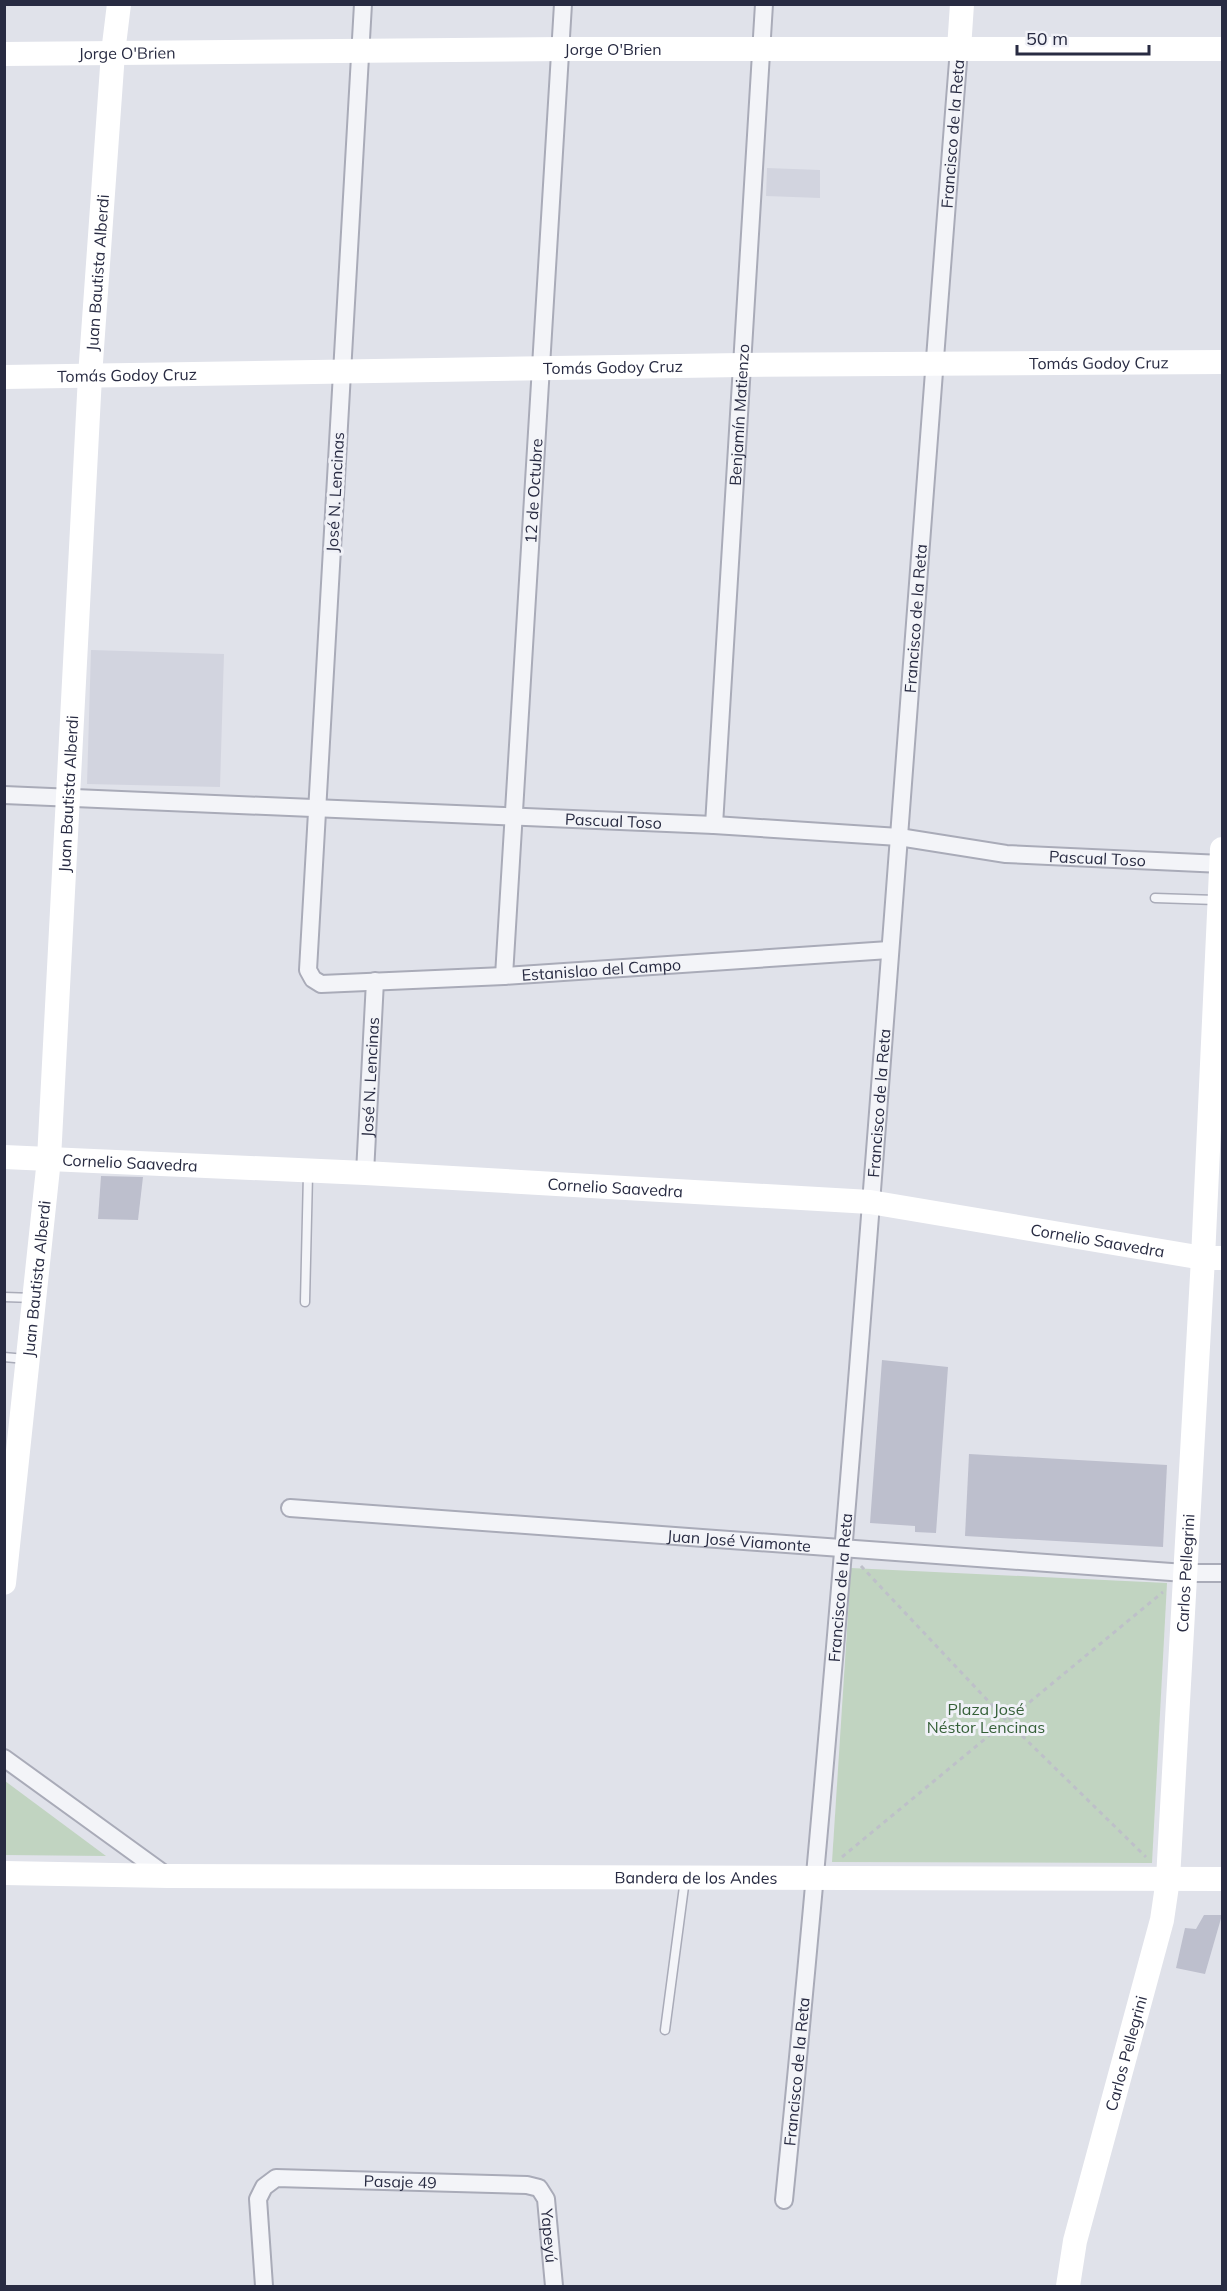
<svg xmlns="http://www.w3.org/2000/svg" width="1227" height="2291" font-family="Mulish,sans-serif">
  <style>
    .built { fill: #d2d4df }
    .green { fill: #c1d4c1 }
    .building { fill: #bdbfcd }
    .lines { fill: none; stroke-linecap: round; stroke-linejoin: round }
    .lane-casing { stroke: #a9abb8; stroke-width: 11 }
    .street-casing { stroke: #a9abb8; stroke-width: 20 }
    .path { stroke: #bec0c9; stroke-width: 3; stroke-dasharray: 4.5 4.5; stroke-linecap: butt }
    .lane { stroke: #f3f4f8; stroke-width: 8 }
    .street { stroke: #f3f4f8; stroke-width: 16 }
    .secondary { stroke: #fff; stroke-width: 24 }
    .labels { text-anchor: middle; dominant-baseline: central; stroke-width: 6; stroke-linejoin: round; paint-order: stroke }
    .street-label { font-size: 16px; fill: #282b42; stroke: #f0f1f7 }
    .park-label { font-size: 16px; fill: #345f37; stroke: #f0f1f7 }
  </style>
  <rect width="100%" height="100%" fill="#e0e2ea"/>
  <g class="built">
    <polygon points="767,168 820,170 820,198 766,196"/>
    <polygon points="91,650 224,654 220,787 87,784"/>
  </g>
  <g class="green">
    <polygon points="851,1568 1167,1583 1152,1863 832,1862"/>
    <polygon points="5,1781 106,1856 5,1855"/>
  </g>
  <g class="building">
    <polygon points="101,1176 143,1177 138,1220 98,1219"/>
    <polygon points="882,1360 948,1367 936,1533 915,1532 915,1526 870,1523"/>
    <polygon points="969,1454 1167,1465 1163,1547 965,1536"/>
    <polygon points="1204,1915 1222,1915 1205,1974 1176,1968 1185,1928 1196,1929"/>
  </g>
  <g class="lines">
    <defs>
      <g id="lane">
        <polyline points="1155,898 1216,900"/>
        <polyline points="4,1297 34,1298"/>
        <polyline points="305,1302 308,1174"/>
        <polyline points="4,1357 25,1359"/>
        <polyline points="665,2030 685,1879"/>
      </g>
      <g id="street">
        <path id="s1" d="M363 4 308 970 313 979 321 984 504 976 889 950"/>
        <path id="s2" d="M4 795 714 825 899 837 1006 854 1222 864"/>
        <path id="s3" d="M714 825 764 4"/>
        <path id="s4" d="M504 976 563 4"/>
        <path id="s5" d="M365 1173 375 981"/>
        <path id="s6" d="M290 1508 1185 1573H1222"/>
        <polyline points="4,1758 167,1876"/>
        <path id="s7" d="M784 2200C856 1484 902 766 959 49"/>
        <path id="s8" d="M264 2286 258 2199 264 2187 276 2178 527 2185 539 2188 546 2199 554 2286"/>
      </g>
    </defs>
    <use href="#lane" class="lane-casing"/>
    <use href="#street" class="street-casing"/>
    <g class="path">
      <polyline points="861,1566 1008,1722 1146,1857"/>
      <polyline points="842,1857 1163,1592"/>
    </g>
    <use href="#lane" class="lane"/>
    <use href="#street" class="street"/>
    <g class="secondary">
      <polyline points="959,49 962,4"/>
      <path id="s9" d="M4 54 561 49H1222"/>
      <path id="s10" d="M4 377 741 365 1222 362"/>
      <path id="s11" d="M4 1157 365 1173 870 1202 1203 1258H1222"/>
      <path id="s12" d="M4 1583 49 1159 90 376 113 53 119 4"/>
      <path id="s13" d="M4 1873 168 1876 1222 1879"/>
      <path id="s14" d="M1068 2286 1075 2241 1162 1920 1168 1879 1203 1258 1222 849"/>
    </g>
  </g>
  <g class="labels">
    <g class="street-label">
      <text stroke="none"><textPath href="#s9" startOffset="609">Jorge O'Brien</textPath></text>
      <text stroke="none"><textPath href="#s9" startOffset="123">Jorge O'Brien</textPath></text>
      <text stroke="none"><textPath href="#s7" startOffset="2073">Francisco de la Reta</textPath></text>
      <text stroke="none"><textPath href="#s12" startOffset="1314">Juan Bautista Alberdi</textPath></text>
      <text stroke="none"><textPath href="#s10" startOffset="1095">Tomás Godoy Cruz</textPath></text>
      <text stroke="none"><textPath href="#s10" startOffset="609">Tomás Godoy Cruz</textPath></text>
      <text stroke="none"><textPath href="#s10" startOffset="123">Tomás Godoy Cruz</textPath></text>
      <text stroke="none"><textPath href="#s3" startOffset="411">Benjamín Matienzo</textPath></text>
      <text stroke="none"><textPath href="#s4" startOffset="486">12 de Octubre</textPath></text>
      <text transform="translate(335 492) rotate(-87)">José N. Lencinas</text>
      <text stroke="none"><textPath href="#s7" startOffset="1587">Francisco de la Reta</textPath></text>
      <text stroke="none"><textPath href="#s12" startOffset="792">Juan Bautista Alberdi</textPath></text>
      <text stroke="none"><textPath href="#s2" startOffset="610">Pascual Toso</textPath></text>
      <text stroke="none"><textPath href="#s2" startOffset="1096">Pascual Toso</textPath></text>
      <text stroke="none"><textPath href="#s1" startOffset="1268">Estanislao del Campo</textPath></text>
      <text stroke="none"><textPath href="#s5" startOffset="96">José N. Lencinas</textPath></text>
      <text stroke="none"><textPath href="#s7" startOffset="1101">Francisco de la Reta</textPath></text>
      <text stroke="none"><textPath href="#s11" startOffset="126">Cornelio Saavedra</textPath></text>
      <text stroke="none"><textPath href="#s11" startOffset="612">Cornelio Saavedra</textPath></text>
      <text stroke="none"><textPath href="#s11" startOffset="1098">Cornelio Saavedra</textPath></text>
      <text stroke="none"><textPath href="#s12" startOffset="306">Juan Bautista Alberdi</textPath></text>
      <text stroke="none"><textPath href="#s6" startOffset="450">Juan José Viamonte</textPath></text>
      <text stroke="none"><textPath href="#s14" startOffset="726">Carlos Pellegrini</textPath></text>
      <text stroke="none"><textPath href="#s7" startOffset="615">Francisco de la Reta</textPath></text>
      <text stroke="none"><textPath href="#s13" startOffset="692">Bandera de los Andes</textPath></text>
      <text stroke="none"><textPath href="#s14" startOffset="240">Carlos Pellegrini</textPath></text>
      <text stroke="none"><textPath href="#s7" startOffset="129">Francisco de la Reta</textPath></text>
      <text stroke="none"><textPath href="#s8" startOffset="240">Pasaje 49</textPath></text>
      <text stroke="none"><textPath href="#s8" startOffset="429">Yapeyú</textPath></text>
    </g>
    <g class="park-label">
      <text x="986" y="1709">Plaza José<tspan x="986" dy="18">Néstor Lencinas</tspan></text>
    </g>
  </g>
  <rect width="1227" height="2291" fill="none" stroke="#282b42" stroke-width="12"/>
  <path d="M1017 45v9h132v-9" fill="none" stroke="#282b42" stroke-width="3"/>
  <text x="1026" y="45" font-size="18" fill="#282b42" stroke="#f0f1f7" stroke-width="4.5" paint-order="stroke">50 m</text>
</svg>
